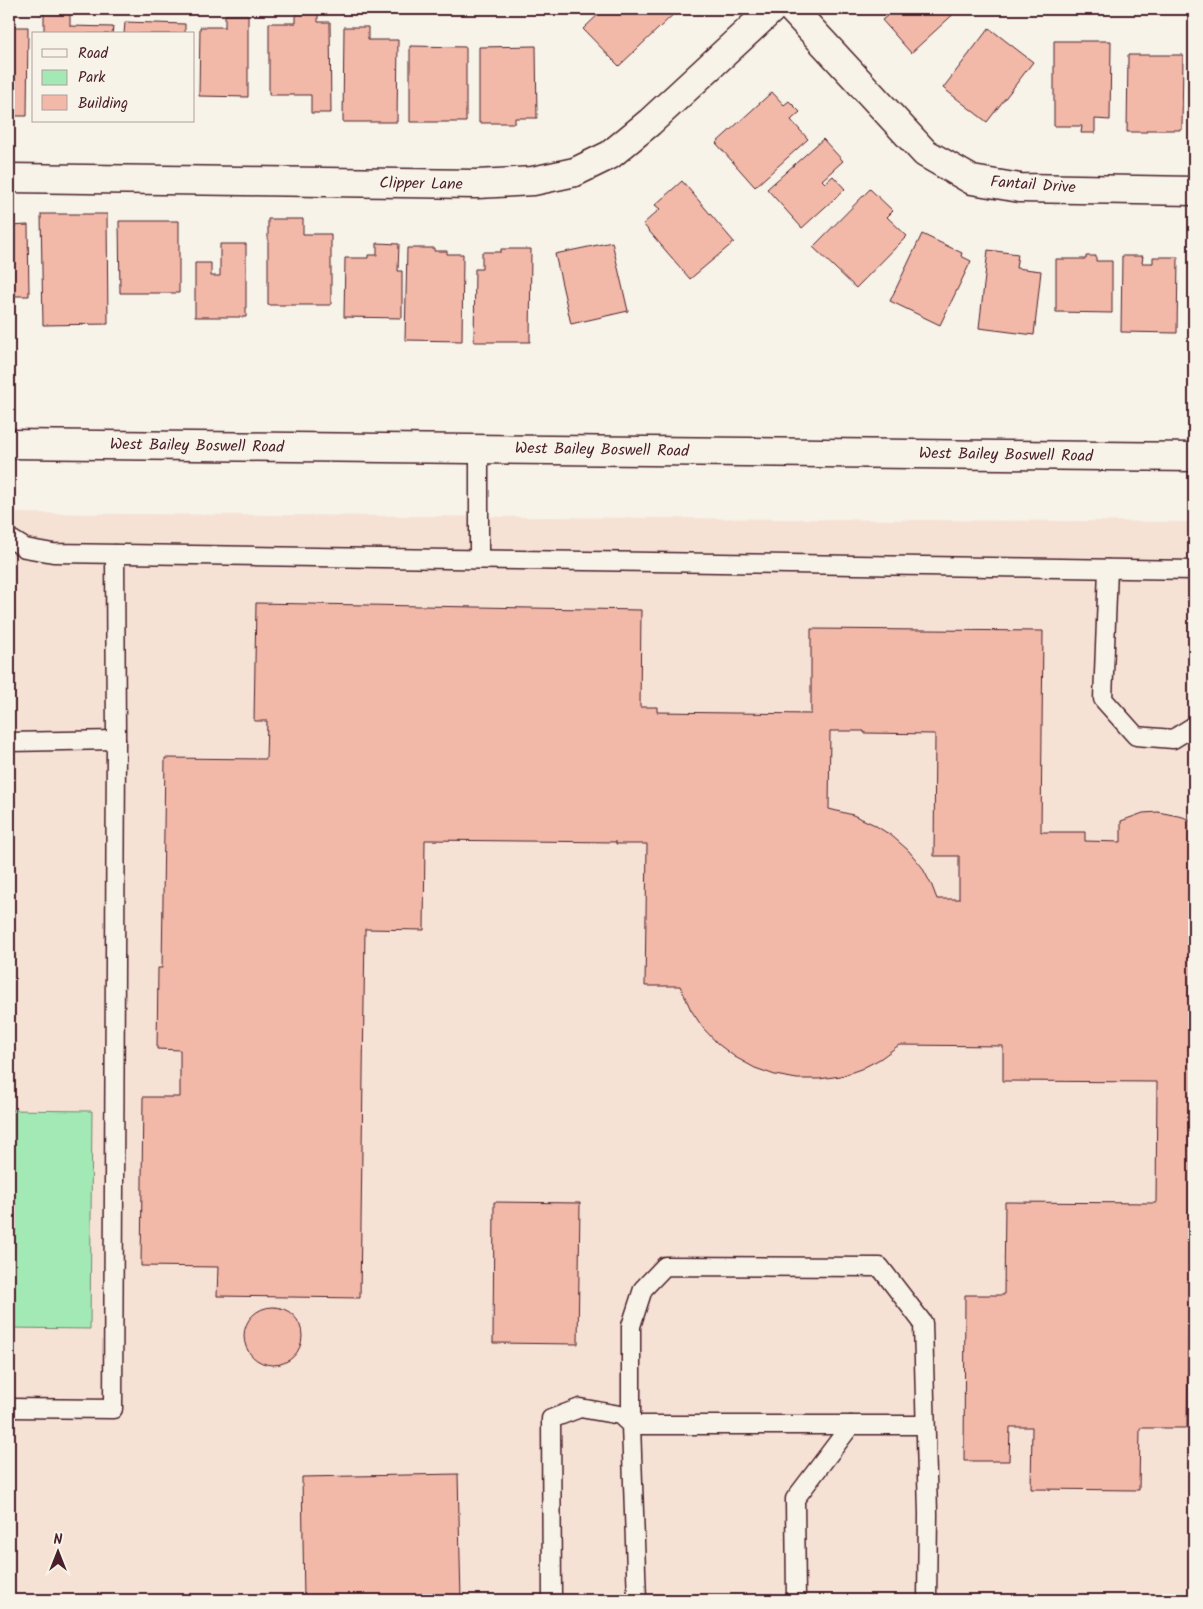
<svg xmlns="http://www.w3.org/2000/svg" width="1203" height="1609" font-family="Kalam,sans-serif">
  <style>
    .built { fill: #f6e2d5 }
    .green { fill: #a3e9b5; stroke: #768470 }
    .building { fill: #f2b9a9; stroke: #4a1f2b; fill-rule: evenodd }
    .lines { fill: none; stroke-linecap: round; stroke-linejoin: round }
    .lane-casing { stroke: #4a1f2b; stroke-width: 21 }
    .street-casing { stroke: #4a1f2b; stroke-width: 31 }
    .secondary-casing { stroke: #4a1f2b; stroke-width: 31 }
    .lane { stroke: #f7f3e8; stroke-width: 18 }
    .street { stroke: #f7f3e8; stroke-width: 28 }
    .secondary { stroke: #f7f3e8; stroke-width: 28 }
    .labels { text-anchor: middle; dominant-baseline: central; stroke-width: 4; stroke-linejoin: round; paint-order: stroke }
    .street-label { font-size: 16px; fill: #4a1f2b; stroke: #f7f3e8 }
  </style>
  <rect width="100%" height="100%" fill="#f7f3e8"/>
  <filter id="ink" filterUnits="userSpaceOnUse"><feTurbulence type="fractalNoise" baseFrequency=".02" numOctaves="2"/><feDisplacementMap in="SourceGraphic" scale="10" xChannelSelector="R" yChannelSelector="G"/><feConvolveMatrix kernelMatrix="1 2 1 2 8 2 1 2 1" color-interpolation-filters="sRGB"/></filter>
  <g filter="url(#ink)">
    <polygon class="built" points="9,513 1194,522 1194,1600 9,1600"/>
    <polygon class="green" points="9,1110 92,1111 90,1329 9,1328"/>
    <g class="building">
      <polygon points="604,9 679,9 619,66 583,29"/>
      <polygon points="881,9 959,9 911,53 882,20 887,16"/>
      <polygon points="296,10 318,10 318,22 330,22 331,113 311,113 311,95 269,95 269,23 296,23"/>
      <polygon points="44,12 70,12 70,26 113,27 112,34 44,34"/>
      <polygon points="225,15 248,15 248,97 199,96 200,27 225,27"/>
      <polygon points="125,22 185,24 185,34 124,34"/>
      <polygon points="9,27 28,27 27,116 9,116"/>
      <polygon points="344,27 368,27 368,40 398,40 397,122 343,122"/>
      <polygon points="989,28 1033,62 987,122 943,88"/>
      <polygon points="1054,41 1111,41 1110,120 1095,119 1095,133 1081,133 1082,126 1054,126"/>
      <polygon points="410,46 466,47 466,122 410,122"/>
      <polygon points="536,46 537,118 515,118 515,123 479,123 479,47"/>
      <polygon points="1128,55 1183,55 1182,130 1147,130 1147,132 1127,132"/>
      <polygon points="772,92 784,105 789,101 800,112 791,120 808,139 755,187 716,143"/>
      <polygon points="823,139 843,161 822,180 825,183 833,176 845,189 802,228 767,189"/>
      <polygon points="682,181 734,242 690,279 643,224 660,209 655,205"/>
      <polygon points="870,189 893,211 887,217 907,236 856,288 813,247"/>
      <polygon points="41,214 107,214 108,324 43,325"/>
      <polygon points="268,219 303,219 303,234 331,234 331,305 268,305"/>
      <polygon points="119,221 179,221 179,293 120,293"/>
      <polygon points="28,225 29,296 9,296 9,226"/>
      <polygon points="922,234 962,253 961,256 971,261 940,325 890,301"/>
      <polygon points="612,242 628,311 571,324 555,254"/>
      <polygon points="377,243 399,244 398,271 402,271 402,318 344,317 345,258 368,258 368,255 377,255"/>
      <polygon points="220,244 246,244 246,317 195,317 195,263 211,263 211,276 220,276"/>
      <polygon points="407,248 434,248 434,251 447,251 447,254 463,254 462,341 405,340"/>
      <polygon points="501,249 531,249 530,342 474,342 475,269 482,269 482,252 501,252"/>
      <polygon points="988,250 1018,254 1016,268 1041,271 1034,335 979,328"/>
      <polygon points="1086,256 1096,256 1096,261 1112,261 1112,313 1056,312 1056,259 1086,259"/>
      <polygon points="1122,256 1143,256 1142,263 1153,263 1153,257 1178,257 1177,333 1121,332"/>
      <polygon points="1193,262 1194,262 1194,314 1192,314"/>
      <path d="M256 603 641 610 640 707H657V712L811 714V629L1043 631 1041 832H1085V841L1121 842V821L1143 813 1158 812 1183 817 1194 822V1297H1189L1187 1428H1140L1139 1490 1031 1489 1032 1427H1010L1009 1461H964L965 1295H1004L1005 1202 1156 1203 1157 1082 1003 1081V1046L899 1045 880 1059 861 1069 841 1076 819 1079H797L775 1075 755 1068 735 1057 718 1044 703 1028 691 1010 680 986H645L647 844H616V842L425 840 424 930 365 929 360 1298 217 1296 218 1267 141 1266 143 1097H180V1050L157 1049 158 968H162L165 758 266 759 267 721H254ZM830 731H864V733L935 734 934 856H959V899H937L932 886 922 867 908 850 892 836 873 824 853 815 829 809Z"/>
      <polygon points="494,1202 580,1203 578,1344 493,1343"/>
      <circle cx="273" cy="1336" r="29"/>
      <polygon points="458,1474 461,1600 304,1600 302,1477"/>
    </g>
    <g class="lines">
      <defs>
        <g id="lane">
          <polyline points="479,449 479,559"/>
          <polyline points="9,538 25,548 53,553 1194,570"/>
          <polyline points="115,554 116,740"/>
          <polyline points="1108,569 1103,699 1136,736 1173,739 1194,726"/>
          <polyline points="9,742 116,740 113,1409 9,1408"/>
          <polyline points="925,1425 631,1425 631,1326 643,1289 665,1266 880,1267 923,1323 928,1514 927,1600"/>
          <polyline points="552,1600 551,1419 580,1408 620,1415 631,1425 637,1600"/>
          <polyline points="796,1600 795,1499 851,1425"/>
        </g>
        <g id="street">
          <polyline points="792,9 925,153 972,180 1020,188 1194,191"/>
          <polyline points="9,178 477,184 533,181 575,172 610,155 650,122 772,9"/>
        </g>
        <polyline id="secondary" points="9,444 1194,457"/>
      </defs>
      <use href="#lane" class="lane-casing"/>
      <use href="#street" class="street-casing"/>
      <use href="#secondary" class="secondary-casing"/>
      <use href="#lane" class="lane"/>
      <use href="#street" class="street"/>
      <use href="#secondary" class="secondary"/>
    </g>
  </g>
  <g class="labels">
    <g class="street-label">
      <text transform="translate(421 184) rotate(1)">Clipper Lane</text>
      <text transform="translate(1033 185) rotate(4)">Fantail Drive</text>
      <text transform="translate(197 446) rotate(1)">West Bailey Boswell Road</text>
      <text transform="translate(602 450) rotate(1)">West Bailey Boswell Road</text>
      <text transform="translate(1006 455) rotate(1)">West Bailey Boswell Road</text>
    </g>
  </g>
  <rect width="1203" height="1609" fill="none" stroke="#f7f3e8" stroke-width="30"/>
  <rect x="15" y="15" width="1173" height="1579" fill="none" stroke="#4a1f2b" stroke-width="2" filter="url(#ink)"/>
  <rect x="32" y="32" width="162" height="90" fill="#f7f3e8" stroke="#b29e9c"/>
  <rect x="42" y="49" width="25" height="8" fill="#f7f3e8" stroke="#b29e9c"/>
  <text x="78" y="58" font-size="15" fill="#4a1f2b">Road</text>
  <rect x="42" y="70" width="25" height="15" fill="#a3e9b5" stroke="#b29e9c"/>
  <text x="78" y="82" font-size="15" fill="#4a1f2b">Park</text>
  <rect x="42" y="95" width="25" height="15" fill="#f2b9a9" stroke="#b29e9c"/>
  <text x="78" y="108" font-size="15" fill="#4a1f2b">Building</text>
  <g transform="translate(58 1552)" stroke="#f7f3e8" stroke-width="4" paint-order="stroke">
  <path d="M0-4L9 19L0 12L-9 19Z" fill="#4a1f2b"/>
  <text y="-8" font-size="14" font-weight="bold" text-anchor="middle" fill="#4a1f2b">N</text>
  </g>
</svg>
